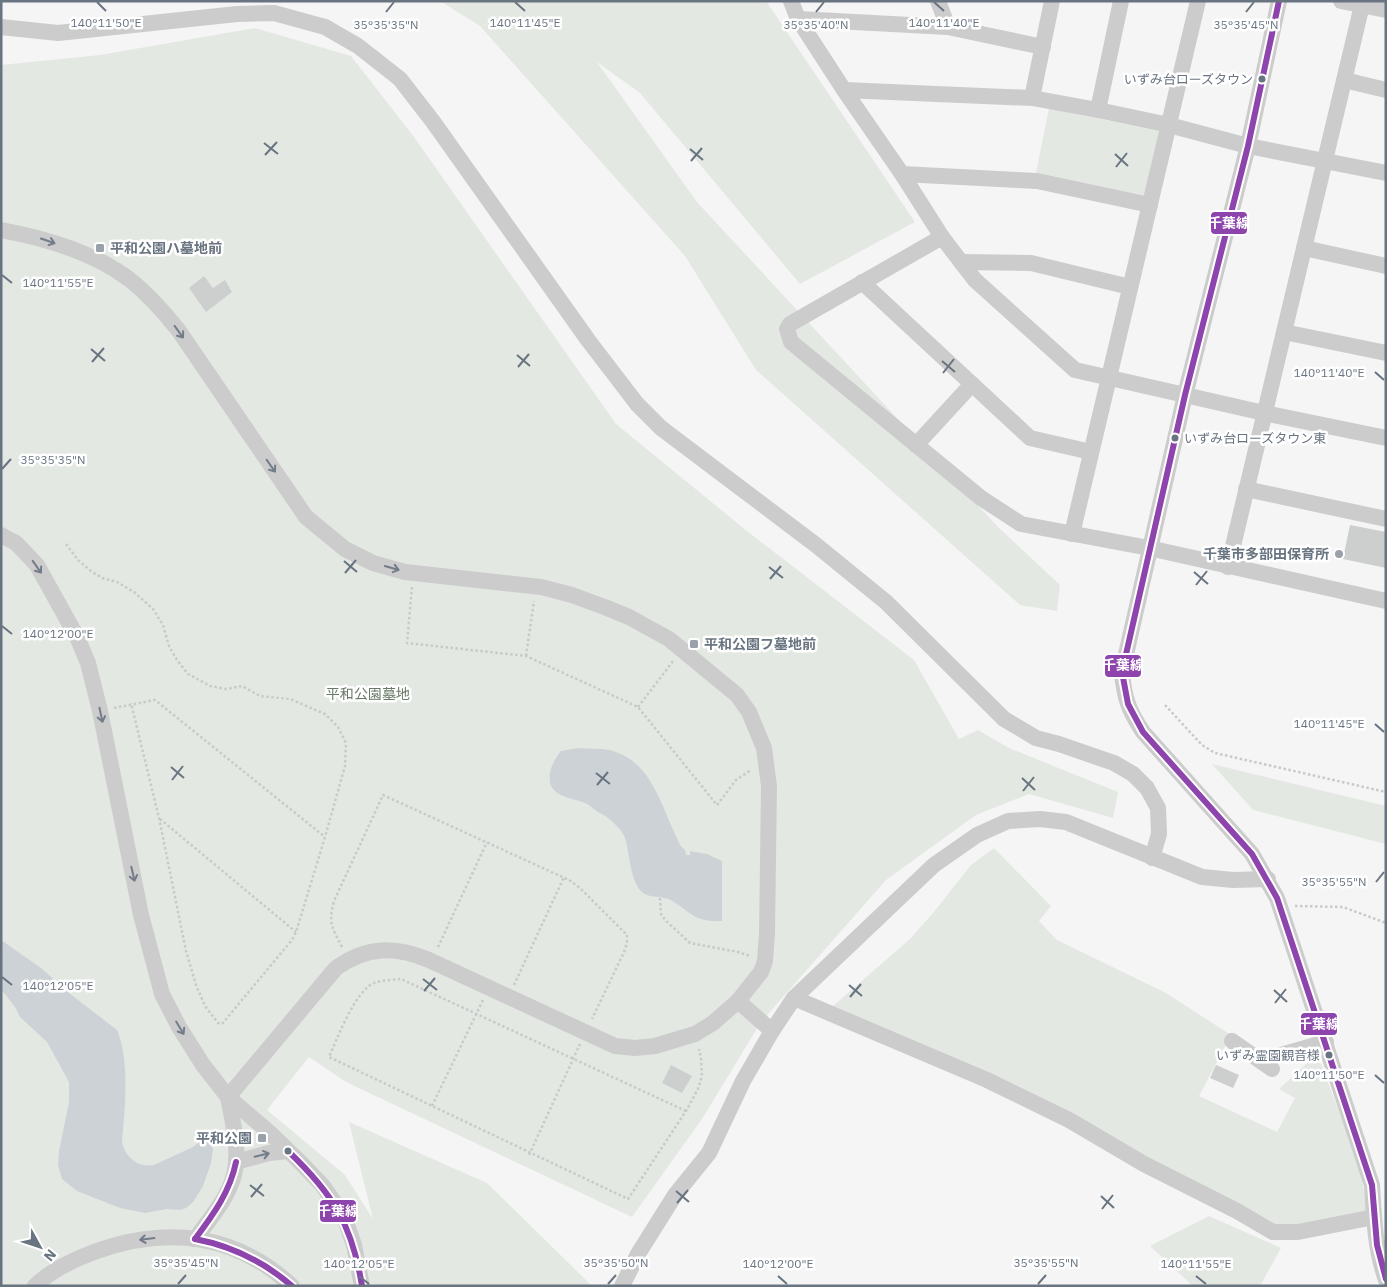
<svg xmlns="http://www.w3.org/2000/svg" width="1387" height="1287" font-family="'IBM Plex Sans','Noto Sans JP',sans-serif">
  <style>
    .green { fill: #e4e8e3 }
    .water { fill: #cdd2d6 }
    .building { fill: #cdcece }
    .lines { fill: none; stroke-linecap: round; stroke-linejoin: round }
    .path { stroke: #c9c9ca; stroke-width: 2.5; stroke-dasharray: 2.5 2.5; stroke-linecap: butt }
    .minor { stroke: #cccccd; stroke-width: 16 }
    .bus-1-casing { stroke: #fff; stroke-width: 10 }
    .bus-1 { stroke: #8e44ad; stroke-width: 6 }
    .oneway { stroke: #737d89 }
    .ticks { fill: none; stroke: #697481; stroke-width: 2 }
    .bus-dot { fill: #697481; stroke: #fff; stroke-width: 2 }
    .poi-dot { fill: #9aa1aa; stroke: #fff; stroke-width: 2 }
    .labels { text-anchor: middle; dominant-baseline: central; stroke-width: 5; stroke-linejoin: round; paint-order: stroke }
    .bus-label { font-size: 13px; fill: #697481; stroke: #fff; text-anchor: end }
    .poi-label { font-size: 14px; font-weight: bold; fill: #697481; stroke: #fff; text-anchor: start }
    .park-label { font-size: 14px; fill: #697967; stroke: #fff }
    .ticks-label { font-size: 12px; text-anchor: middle; fill: #697481; stroke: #fff; stroke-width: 5; stroke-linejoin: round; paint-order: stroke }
    .line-badge { stroke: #fff; stroke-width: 2 }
    .badge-label { font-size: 14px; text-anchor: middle; font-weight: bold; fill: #fff }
  </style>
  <rect width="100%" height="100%" fill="#f5f5f5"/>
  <g class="green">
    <polygon points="440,1 766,1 915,222 800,284 640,93 597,62 697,202 997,526 1060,585 1057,611 1020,605 756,370 685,256 480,26"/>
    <polygon points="255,28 351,56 414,137 616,424 747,531 914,660 959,739 978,730 1009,748 1118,792 1113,818 1029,794 976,815 886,880 761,1022 702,1119 632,1217 346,1082 309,1057 267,1110 345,1175 373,1219 349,1122 487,1183 592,1286 1,1286 1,65 100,55"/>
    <polygon points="1049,108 1158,131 1162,136 1147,196 1035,177"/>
    <polygon points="1212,764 1386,806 1386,844 1253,810"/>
    <polygon points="994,848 1051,906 1039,921 1057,940 1166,993 1231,1035 1199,1096 1277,1132 1295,1098 1279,1089 1317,1054 1359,1163 1368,1212 1310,1226 1271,1224 1143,1159 1078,1118 833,1006 910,939 933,913 971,865"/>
    <polygon points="1209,1216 1281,1248 1260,1286 1193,1286 1150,1246"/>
  </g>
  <g class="water">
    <path d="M578 748C588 749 599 748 609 750 639 757 651 780 663 806 668 819 674 832 680 845L685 850 686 855H690V851L707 854 722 861V921C695 922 694 915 674 902 663 894 652 900 642 892 630 881 630 854 625 838 623 831 614 823 608 818 605 815 601 814 598 812 594 810 592 807 589 805 578 798 554 799 550 783 548 770 554 760 561 751Z"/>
    <path d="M1 940 41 968 69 993 117 1030C130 1061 125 1108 122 1142 125 1157 138 1168 154 1165L193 1147 203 1139H207L211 1142 213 1150 211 1163 203 1186 193 1202 186 1208 180 1210 167 1209 145 1213 120 1208 77 1191 62 1179 58 1165 59 1151 69 1102V1082L47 1042 20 1017 15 1007 1 989Z"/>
  </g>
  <g class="building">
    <polygon points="204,276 213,288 225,280 232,292 206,312 189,288"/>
    <polygon points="1350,525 1386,532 1386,568 1343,559"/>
    <polygon points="671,1065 692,1076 682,1093 662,1083"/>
    <polygon points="1216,1065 1239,1075 1233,1088 1210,1078"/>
  </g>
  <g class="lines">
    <g class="path">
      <polyline points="66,544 78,560 91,571 102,578 117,582 134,592 153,609 163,625 169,646 177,660 188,674 210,686 226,689 242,686 260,696 290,699 325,714 338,727 346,743 345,766 325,837 296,932 292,940 222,1024 218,1023 205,1006 196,985 186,951 159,818 131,703"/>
      <polyline points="412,587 407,643 526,656 638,707 717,805 736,780 751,770"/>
      <polyline points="526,656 534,601"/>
      <polyline points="1165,705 1202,745 1215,753 1386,792"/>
      <polyline points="638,707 674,660"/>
      <polyline points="114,708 155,700 325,837"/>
      <polyline points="160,819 296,932"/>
      <polyline points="660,898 661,914 665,920 690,943 738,952 750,956"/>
      <polyline points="1295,906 1343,907 1386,923"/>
      <path d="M342 947C332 927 328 924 334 901L383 795 569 880 580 888 627 935V943L624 952 592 1019"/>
      <polyline points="438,947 487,842"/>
      <polyline points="514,985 564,877"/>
      <polyline points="432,1106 483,1000"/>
      <path d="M686 1111 401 979C393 980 382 980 374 983 355 991 337 1039 329 1057L628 1199 686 1111 698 1089 702 1076 701 1059 699 1049"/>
      <polyline points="529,1155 580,1044"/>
    </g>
    <g class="minor">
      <polyline points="791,1 798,19 844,90 902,174 942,237 961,262 975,280 1075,370 1264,413 1386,438"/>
      <polyline points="938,1 948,27"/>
      <path d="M1279 1 1248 146 1185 395 1122 672C1124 698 1129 711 1143 732L1252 854 1277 898 1372 1185C1374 1217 1375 1250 1386 1280"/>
      <polyline points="1341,1 1386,10"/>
      <polyline points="798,19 948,27 1043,47"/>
      <polyline points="1,27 58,33 237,14 274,13 325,27 358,46 400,79 434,123 588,340 637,404 661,428 816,545 886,602 1004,719 1036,738 1059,744 1114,763 1133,774 1147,788 1158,808 1159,834 1152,858"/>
      <polyline points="1344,80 1386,90"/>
      <polyline points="844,90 1032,98 1098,110 1169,125 1248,146 1386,173"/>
      <polyline points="1032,98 1052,1"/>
      <polyline points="1098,110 1121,1"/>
      <polyline points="902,174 1037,181 1150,205"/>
      <path d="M1 230C45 238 93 252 129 279 148 294 164 312 179 331L306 517 345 549 373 563 405 572 541 587 572 595 607 608 629 617 669 639 737 695 749 712 764 748 769 786 767 933 765 961 761 972 738 1001 713 1023 695 1034 655 1046 635 1048 615 1046 429 960C395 946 367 946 336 968L228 1097"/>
      <polyline points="942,237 790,324 787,329 791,342 981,498 1021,524 1149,548 1386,601"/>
      <polyline points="1304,248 1386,266"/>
      <polyline points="961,262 1031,263 1130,287"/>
      <polyline points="862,282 1030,438 1091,452"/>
      <polyline points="1284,332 1386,353"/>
      <polyline points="916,445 972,384"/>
      <polyline points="1246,489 1386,519"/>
      <polyline points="1072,534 1198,1"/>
      <polyline points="1,535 16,543 37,565 78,639 88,663 100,711 141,915 162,994 179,1027 203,1065 228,1097 269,1132 302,1164 323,1186 337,1206 346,1222 354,1245 362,1286"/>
      <polyline points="1228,567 1362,5"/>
      <polyline points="794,998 987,1080 1069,1120 1144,1164 1237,1211 1273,1232 1298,1232 1374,1217"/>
      <polyline points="738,1001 772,1031"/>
      <polyline points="1232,1041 1272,1069"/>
      <polyline points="1281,1055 1326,1042"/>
      <polyline points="236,1162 269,1153 288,1151"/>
      <path d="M195 1239C212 1216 234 1192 236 1163 238 1141 232 1119 228 1097"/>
      <path d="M35 1286C52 1269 75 1259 97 1251 168 1226 236 1234 292 1286"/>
      <polyline points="622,1286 638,1254 675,1195 709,1153 743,1081 772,1031 794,998 934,865 977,835 1008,821 1040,819 1066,822 1202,877 1233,880 1268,879"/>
    </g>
    <defs>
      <g id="bus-1">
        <polyline points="1279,1 1248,146 1185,395 1122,672 1128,704 1143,732 1252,854 1277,898 1372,1185 1377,1245 1386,1279"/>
        <path d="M288 1151C333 1194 352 1224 362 1286"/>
        <path d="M195 1239C232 1246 263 1261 292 1286"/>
        <path d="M195 1239C213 1215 230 1192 236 1162"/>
      </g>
    </defs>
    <use href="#bus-1" class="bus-1-casing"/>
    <use href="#bus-1" class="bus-1"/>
  </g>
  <defs><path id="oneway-shaft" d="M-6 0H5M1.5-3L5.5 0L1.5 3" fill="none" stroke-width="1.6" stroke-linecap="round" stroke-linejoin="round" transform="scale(1.25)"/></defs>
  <g class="oneway">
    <use href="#oneway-shaft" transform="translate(48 241) rotate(19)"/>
    <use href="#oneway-shaft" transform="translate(179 332) rotate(54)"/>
    <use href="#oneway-shaft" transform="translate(271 466) rotate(55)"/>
    <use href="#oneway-shaft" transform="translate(37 567) rotate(55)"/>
    <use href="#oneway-shaft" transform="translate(392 568) rotate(16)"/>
    <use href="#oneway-shaft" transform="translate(101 715) rotate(78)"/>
    <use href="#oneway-shaft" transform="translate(133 874) rotate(77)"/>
    <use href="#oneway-shaft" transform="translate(180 1028) rotate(59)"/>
    <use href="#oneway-shaft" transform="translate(262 1155) rotate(-13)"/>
    <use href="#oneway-shaft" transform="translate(147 1239) rotate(173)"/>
  </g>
  <path class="ticks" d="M97 2 106 11M515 2 525 11M934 2 944 11M386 12 394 2M816 12 824 2M1246 12 1254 2M264 143 278 154M690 149 703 160M1115 154 1128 166M265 155 277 142M691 161 702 148M1116 167 1127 153M2 275 12 283M91 349 105 361M517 355 530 366M942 361 955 372M92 362 104 348M518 367 529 354M1375 372 1384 380M943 373 954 359M2 469 11 459M344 561 357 572M769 567 783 578M1194 572 1208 584M345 573 356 560M770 579 781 566M1196 585 1207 571M2 626 12 634M1375 724 1384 732M171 767 184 778M596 773 610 784M1022 778 1035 790M172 780 183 766M597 785 608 772M1023 791 1034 777M1376 882 1384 872M2 977 12 985M423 979 437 990M849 985 862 996M1274 990 1287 1002M424 991 435 978M850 997 861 984M1275 1003 1286 989M1375 1075 1384 1083M250 1185 264 1196M676 1191 689 1202M1101 1196 1114 1208M251 1197 262 1184M677 1203 688 1190M1102 1209 1113 1195M359 1276 369 1284M778 1276 787 1284M1196 1276 1206 1284M178 1284 186 1275M608 1284 616 1275M1038 1284 1046 1275"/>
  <g class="bus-dot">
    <circle cx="1262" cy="79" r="4.5"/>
    <circle cx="1175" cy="438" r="4.5"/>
    <circle cx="1329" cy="1055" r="4.5"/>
    <circle cx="288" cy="1151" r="4.5"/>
  </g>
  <g class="poi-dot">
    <rect x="95" y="243" width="10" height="10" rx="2.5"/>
    <circle cx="1339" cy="554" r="5"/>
    <rect x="689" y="639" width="10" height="10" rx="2.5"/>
    <rect x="257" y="1133" width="10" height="10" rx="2.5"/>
  </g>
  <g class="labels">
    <g class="bus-label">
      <text x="1253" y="79">いずみ台ローズタウン</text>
      <text x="1184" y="438" text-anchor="start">いずみ台ローズタウン東</text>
      <text x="1320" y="1055">いずみ霊園観音様</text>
    </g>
    <g class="poi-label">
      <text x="110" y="248">平和公園ハ墓地前</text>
      <text x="1329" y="554" text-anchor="end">千葉市多部田保育所</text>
      <text x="704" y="644">平和公園フ墓地前</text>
      <text x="252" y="1138" text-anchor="end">平和公園</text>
    </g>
    <g class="park-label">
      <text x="368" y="694">平和公園墓地</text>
    </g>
  </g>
  <g class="ticks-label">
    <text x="106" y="27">140°11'50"E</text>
    <text x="525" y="27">140°11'45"E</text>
    <text x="944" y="27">140°11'40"E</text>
    <text x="386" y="29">35°35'35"N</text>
    <text x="816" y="29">35°35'40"N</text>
    <text x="1246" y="29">35°35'45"N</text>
    <text x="58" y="287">140°11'55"E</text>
    <text x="1329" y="377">140°11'40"E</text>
    <text x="53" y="464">35°35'35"N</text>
    <text x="58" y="638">140°12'00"E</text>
    <text x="1329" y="728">140°11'45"E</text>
    <text x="1334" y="886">35°35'55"N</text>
    <text x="58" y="990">140°12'05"E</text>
    <text x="1329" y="1079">140°11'50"E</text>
    <text x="186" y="1267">35°35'45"N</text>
    <text x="616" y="1267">35°35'50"N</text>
    <text x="1046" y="1267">35°35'55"N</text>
    <text x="359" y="1268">140°12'05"E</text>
    <text x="778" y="1268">140°12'00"E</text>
    <text x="1196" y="1268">140°11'55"E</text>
  </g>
  <g class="line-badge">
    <rect x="1210" y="211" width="38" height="24" rx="5" fill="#8e44ad"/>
    <rect x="1104" y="654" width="38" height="24" rx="5" fill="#8e44ad"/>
    <rect x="1300" y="1012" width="38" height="24" rx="5" fill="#8e44ad"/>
    <rect x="319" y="1199" width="38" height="24" rx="5" fill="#8e44ad"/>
  </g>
  <g class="badge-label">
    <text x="1229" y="228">千葉線</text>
    <text x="1123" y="670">千葉線</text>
    <text x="1319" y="1029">千葉線</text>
    <text x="338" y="1216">千葉線</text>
  </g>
  <rect width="1387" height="1287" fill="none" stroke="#697481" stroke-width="5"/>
  <g transform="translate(40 1247) rotate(130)" stroke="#ffffff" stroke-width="4" paint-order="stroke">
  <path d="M0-4L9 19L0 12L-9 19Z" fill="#697481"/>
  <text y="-8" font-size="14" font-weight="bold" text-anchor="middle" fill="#697481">N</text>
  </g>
</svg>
